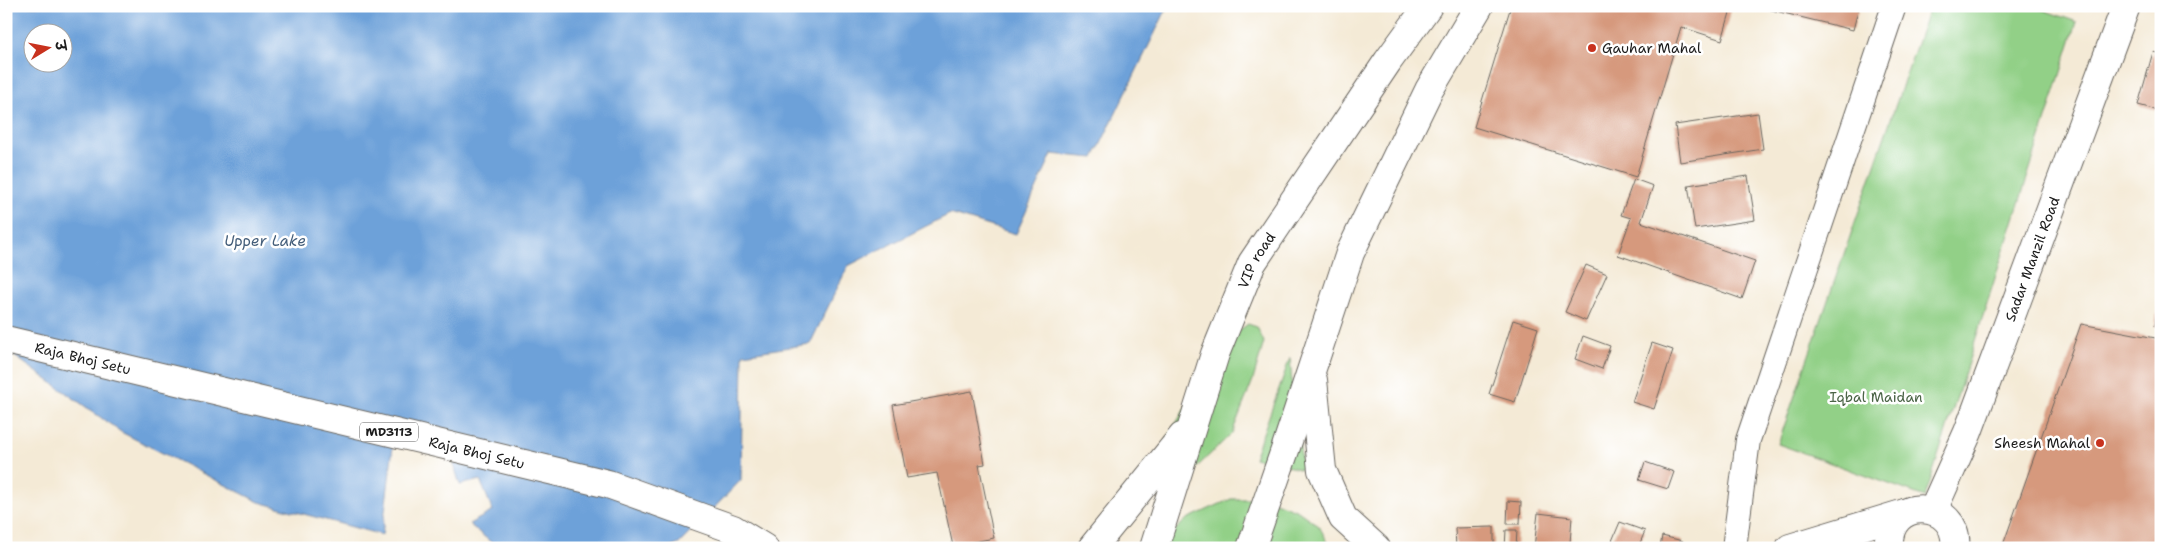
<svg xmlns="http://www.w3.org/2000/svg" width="2167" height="554" font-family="'Shantell Sans','Playpen Sans Deva',sans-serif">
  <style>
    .green { fill: #92d087; stroke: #577652 }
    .water { fill: #6da1d9; stroke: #445e7a; fill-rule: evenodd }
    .building { fill: #d6997d }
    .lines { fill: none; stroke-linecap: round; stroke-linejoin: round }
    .street-casing { stroke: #68645d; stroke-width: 26 }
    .secondary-casing { stroke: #68645d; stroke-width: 30 }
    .primary-casing { stroke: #68645d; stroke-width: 30 }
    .street { stroke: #fff; stroke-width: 24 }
    .secondary { stroke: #fff; stroke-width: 28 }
    .primary { stroke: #fff; stroke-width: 28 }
    .poi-dot { fill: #c8321e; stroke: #fff; stroke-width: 2 }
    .labels { text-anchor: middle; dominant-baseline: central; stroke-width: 5; stroke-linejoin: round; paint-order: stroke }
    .shield { fill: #fff; stroke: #606060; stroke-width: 1 }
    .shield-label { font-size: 12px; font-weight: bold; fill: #1c1c1c }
    .poi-label { font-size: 14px; fill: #1c1c1c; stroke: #fff; text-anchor: start }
    .street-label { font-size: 14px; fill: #1c1c1c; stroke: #fff }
    .park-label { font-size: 14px; fill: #4b6447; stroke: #fff }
    .water-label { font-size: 15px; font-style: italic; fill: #445e7a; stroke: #fff }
  </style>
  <rect width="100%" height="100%" fill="#fff"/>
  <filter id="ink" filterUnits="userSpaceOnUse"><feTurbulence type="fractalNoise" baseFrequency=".02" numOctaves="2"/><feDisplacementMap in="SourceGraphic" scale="10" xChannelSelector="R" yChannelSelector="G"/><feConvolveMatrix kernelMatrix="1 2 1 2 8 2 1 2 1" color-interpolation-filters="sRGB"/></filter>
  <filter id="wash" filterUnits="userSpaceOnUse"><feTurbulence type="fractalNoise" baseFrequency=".0096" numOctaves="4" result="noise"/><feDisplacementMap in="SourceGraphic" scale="20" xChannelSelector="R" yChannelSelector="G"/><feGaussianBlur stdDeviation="1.12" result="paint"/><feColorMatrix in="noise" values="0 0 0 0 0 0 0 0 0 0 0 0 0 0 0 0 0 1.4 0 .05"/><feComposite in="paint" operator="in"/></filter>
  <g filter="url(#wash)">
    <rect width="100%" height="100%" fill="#f4ead6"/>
    <g class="green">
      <polygon points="1930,6 2032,6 2077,22 1925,497 1778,444"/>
      <polygon points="1248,324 1257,327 1264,342 1253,380 1232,433 1197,467 1120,519 1201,381 1234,334"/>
      <polygon points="1290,358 1294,407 1303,470 1254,458"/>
      <polygon points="1231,499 1268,499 1298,511 1319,526 1331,548 1156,548 1187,519"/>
    </g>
    <path class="water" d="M6 6H1168L1094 158 1052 154 1016 234 950 214 848 266 810 344 743 354 741 480 679 544 669 548H498L469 524 493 511 480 480 460 485 445 436 394 439 382 535 259 502 121 432 6 350ZM32 32H62V62H32Z"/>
    <g id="blocks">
      <g class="building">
        <polygon points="1511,6 1732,6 1722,40 1681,27 1636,177 1474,127"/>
        <polygon points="1755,6 1859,6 1853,30"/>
        <polygon points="2153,52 2161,54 2161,111 2138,105"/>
        <polygon points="1758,113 1763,149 1680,162 1675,125"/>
        <polygon points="1748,176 1755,220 1695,229 1688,185"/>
        <polygon points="1634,179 1653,186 1641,222 1755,261 1742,299 1618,255 1631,218 1621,215"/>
        <polygon points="1586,265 1607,274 1586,321 1565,312"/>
        <polygon points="2160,291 2161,291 2161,327 2155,326"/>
        <polygon points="1513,320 1538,328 1515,402 1489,394"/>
        <polygon points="2081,324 2161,339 2161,548 2002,548"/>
        <polygon points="1583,336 1610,346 1602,369 1575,359"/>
        <polygon points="1652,343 1673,350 1654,409 1632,402"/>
        <polygon points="972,391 985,464 979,465 994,538 953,546 937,473 907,478 893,405"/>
        <polygon points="1645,462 1674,472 1668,489 1639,480"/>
        <polygon points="1508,501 1521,502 1520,524 1507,524"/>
        <polygon points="1538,513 1572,517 1570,543 1591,546 1591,548 1534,548"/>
        <polygon points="1620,522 1645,531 1638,548 1609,548"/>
        <polygon points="1494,527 1494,548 1456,548 1455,528"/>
        <polygon points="1506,530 1517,530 1516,548 1505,548"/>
        <polygon points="1662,536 1683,541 1681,548 1660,548"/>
      </g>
    </g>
  </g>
  <g filter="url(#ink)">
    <use href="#blocks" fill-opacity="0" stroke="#68645d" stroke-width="1"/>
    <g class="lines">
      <defs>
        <polyline id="street" points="1734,548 1748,440 1894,6"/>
        <g id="secondary">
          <path id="s1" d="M1933 510 1968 432 2126 6"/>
          <polyline points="1790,548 1905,513"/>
          <path d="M1889 548C1885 494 1961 499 1955 548"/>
        </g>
        <g id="primary">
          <path id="s2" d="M6 340 608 484 733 529 764 548"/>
          <polyline points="1313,380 1322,470 1343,518 1376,548"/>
          <polyline points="1092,548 1182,437"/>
          <path id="s3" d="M1154 548 1215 354 1252 263 1388 61 1428 6"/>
          <polyline points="1251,548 1285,450 1350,253 1429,90 1479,6"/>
        </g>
      </defs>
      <use href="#street" class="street-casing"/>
      <use href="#secondary" class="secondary-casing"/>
      <use href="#primary" class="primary-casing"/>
      <use href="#street" class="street"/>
      <use href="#secondary" class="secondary"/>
      <use href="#primary" class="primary"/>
    </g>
  </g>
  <g class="poi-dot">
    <circle cx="1592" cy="48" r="5"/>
    <circle cx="2100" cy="443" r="5"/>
  </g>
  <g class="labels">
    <rect class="shield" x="360" y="422.5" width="58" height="19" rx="4"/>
    <g class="shield-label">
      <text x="389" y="432">MD3113</text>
    </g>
    <g class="poi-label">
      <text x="1602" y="48">Gauhar Mahal</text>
      <text x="2090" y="443" text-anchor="end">Sheesh Mahal</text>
    </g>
    <g class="street-label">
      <text stroke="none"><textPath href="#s1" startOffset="270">Sadar Manzil Road</textPath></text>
      <text stroke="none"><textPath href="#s3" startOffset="306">VIP road</textPath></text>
      <text stroke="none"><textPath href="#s2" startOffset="79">Raja Bhoj Setu</textPath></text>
      <text stroke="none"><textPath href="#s2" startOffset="484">Raja Bhoj Setu</textPath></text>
    </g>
    <g class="park-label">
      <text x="1876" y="397">Iqbal Maidan</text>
    </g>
    <g class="water-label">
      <text x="265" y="241">Upper Lake</text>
    </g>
  </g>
  <rect width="2167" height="554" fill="none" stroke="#fff" stroke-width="25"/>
  <g transform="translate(48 48) rotate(80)"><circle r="24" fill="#ffffff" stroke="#a4a4a4"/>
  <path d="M0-4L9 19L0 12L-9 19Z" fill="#c8321e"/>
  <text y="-8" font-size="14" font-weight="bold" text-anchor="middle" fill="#1c1c1c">उ</text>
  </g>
</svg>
